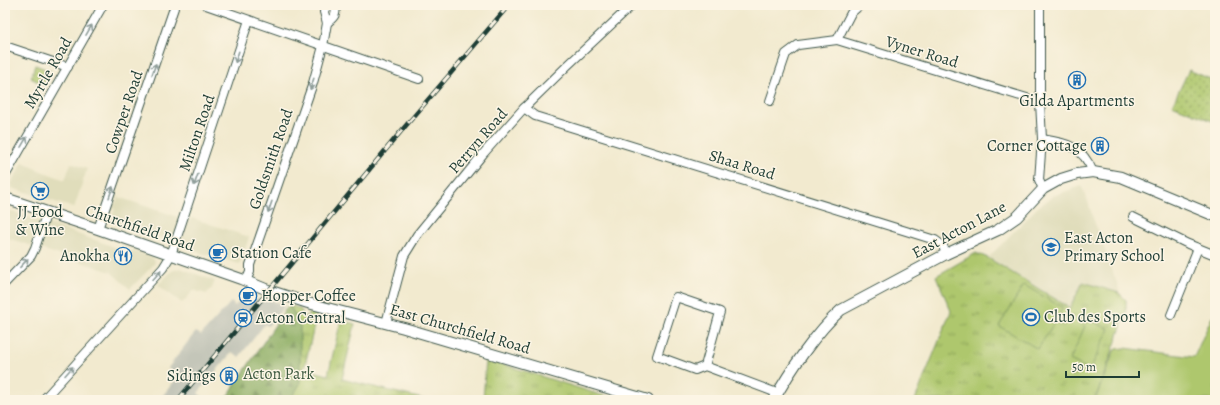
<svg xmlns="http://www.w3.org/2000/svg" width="1220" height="405" font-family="Alegreya,serif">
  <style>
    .built { fill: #e0ddbb }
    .railway { fill: #c4c6b9 }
    .grass { fill: url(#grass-tufts); stroke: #668250 }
    .forest { fill: url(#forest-firs); stroke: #54744a }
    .garden { fill: url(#garden-dots); stroke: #668250 }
    .pitch { fill: #aec76d; stroke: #668250 }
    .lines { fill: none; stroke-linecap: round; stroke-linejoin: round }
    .minor-casing { stroke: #3f574b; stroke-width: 10 }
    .tertiary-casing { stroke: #3f574b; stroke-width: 12 }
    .minor { stroke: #fff; stroke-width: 8 }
    .tertiary { stroke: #fff; stroke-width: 10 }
    .rail-casing { stroke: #1f3d34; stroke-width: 4.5 }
    .rail { stroke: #fcf5e5; stroke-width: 3; stroke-dasharray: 9; stroke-linecap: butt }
    .oneway { stroke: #8f9e9a }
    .labels { text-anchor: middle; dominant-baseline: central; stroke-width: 3; stroke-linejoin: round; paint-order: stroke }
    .street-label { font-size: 16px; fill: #1f3d34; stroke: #fcf5e5 }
    .poi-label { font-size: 16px; fill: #1f3d34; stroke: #fcf5e5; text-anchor: start }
    .park-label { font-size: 16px; fill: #3c593f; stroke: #fcf5e5 }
  </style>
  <defs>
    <pattern id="grass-tufts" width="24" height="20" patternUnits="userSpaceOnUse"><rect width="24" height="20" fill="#aec76d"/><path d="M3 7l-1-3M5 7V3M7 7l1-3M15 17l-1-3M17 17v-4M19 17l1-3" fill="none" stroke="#8da35a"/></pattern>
    <pattern id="forest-firs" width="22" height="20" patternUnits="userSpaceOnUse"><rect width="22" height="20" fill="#8aac60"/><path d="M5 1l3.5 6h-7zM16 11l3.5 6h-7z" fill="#708d50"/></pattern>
    <pattern id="garden-dots" width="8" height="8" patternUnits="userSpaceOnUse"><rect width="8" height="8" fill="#aec76d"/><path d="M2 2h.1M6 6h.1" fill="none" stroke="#8da35a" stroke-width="1.8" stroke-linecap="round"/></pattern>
  </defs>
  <rect width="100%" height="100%" fill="#fcf5e5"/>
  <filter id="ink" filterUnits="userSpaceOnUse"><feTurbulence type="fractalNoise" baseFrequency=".025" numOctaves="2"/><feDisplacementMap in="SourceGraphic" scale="8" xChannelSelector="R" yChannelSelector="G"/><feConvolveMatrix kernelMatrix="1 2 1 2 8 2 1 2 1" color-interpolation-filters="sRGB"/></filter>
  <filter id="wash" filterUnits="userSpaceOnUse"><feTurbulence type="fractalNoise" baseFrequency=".012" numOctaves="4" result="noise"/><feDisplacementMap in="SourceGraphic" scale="16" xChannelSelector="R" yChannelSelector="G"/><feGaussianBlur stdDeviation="0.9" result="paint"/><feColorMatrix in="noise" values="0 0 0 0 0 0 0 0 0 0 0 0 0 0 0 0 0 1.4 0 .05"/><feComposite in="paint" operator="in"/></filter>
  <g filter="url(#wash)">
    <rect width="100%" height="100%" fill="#f2eacf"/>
    <g class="built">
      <polygon points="23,162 36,169 65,180 71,163 87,169 74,208 43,198 42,200 34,197 35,195 12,188 11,184"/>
      <polygon points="1081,186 1086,195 1093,218 1118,286 1119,292 1070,308 988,258 1037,208 1053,196"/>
      <polygon points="118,197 190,221 192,218 249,237 242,259 239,264 220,258 219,259 184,247 185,245 183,244 183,242 165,236 162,238 113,221 112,217 115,209 113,208"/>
      <polygon points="5,209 132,253 134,251 152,257 155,261 154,264 130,289 111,272 5,237"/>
      <polygon points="180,268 215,281 212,288 206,294 194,290 182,303 158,285 172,271"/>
    </g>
    <polygon class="railway" points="247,292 260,302 263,299 265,300 267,298 285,306 268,326 265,324 239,357 232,352 198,393 206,400 159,400 177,378 168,368 190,339 196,332 201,335 231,302 235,306"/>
    <g class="grass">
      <polygon points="35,65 51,71 44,85 31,78"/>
      <polygon points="976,253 988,258 1070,308 1083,282 1119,293 1126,300 1126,313 1095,400 915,400 951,311 936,276"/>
      <polygon points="292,306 300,309 302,312 302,315 308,317 309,314 312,313 317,314 304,369 328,375 341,320 355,324 342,379 427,400 226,400 268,345"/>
      <polygon points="486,359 617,400 483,400"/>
    </g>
    <polygon class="forest" points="289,304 300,325 300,384 290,400 225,400"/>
    <polygon class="garden" points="1189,70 1215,81 1215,122 1172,105"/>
    <g class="pitch">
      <polygon points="1024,285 1063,308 1038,349 999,326"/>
      <polygon points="1212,317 1215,318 1215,400 1095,400 1114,351 1117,349 1125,348 1194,357"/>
      <polygon points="1088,319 1109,329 1090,370 1070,360"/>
    </g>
  </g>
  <g filter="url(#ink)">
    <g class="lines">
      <defs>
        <g id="minor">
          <polyline points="206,5 419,79"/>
          <polyline points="860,5 851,13 837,40 1040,102"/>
          <polyline points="1040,5 1040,102 1042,139 1039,180 1043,189"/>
          <path d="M327 23C334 17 337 15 335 5"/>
          <polyline points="5,46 68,67"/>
          <polyline points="770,101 786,54 798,45 837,40"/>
          <polyline points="524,108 535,116 935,240 943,246 946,254"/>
          <path d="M1042 139C1068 143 1082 146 1093 172"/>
          <polyline points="5,176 103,5"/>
          <polyline points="1133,217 1188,244 1215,255"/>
          <polyline points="98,229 175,5"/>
          <polyline points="246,281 250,272 250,265 313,83 323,46 327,23 324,12 325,8 330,5"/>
          <polyline points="5,283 31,256 35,248 47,212"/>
          <polyline points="1171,315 1198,248"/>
          <polyline points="386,323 404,256 417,235 483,154 524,108 567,66 632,5"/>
          <polyline points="705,366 695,370 657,356 676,297 720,312 705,366 777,393"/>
          <polyline points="43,400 163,268 171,255 249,20"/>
        </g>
        <g id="tertiary">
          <polyline points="5,198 98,229 241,279 268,290 308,303 404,328 648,400"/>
          <path d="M774 400C789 372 817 331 841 310L946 254 998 230 1017 217 1043 189 1061 179 1077 174 1093 172 1121 177 1215 216"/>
        </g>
      </defs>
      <use href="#minor" class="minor-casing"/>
      <use href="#tertiary" class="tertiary-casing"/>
      <use href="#minor" class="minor"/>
      <use href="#tertiary" class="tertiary"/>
      <defs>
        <polyline id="rail" points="178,400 403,129 509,5"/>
      </defs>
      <use href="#rail" class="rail-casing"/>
      <use href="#rail" class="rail"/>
    </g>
    <defs><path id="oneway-shaft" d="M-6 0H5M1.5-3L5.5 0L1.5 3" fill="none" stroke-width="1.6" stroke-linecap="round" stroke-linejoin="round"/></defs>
    <g class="oneway">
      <use href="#oneway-shaft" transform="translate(89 30) rotate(-60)"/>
      <use href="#oneway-shaft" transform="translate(237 57) rotate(108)"/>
      <use href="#oneway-shaft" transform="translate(154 69) rotate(-71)"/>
      <use href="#oneway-shaft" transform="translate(312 84) rotate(108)"/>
      <use href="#oneway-shaft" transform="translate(24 142) rotate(-60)"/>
      <use href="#oneway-shaft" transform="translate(196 180) rotate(109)"/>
      <use href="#oneway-shaft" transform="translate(111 192) rotate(-71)"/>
      <use href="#oneway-shaft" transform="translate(270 207) rotate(109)"/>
      <use href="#oneway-shaft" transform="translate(24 263) rotate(-47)"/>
      <use href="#oneway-shaft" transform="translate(157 275) rotate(-48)"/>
      <use href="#oneway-shaft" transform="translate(69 371) rotate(-48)"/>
    </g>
  </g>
  <defs>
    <symbol id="building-ring" viewBox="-11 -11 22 22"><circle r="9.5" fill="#fcf5e5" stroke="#1f6fb2" stroke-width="1.5"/><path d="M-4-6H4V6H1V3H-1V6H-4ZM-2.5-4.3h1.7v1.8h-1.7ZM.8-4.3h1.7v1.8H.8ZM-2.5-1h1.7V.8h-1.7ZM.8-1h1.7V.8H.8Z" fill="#1f6fb2"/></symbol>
    <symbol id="supermarket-ring" viewBox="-11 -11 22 22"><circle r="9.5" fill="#fcf5e5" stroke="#1f6fb2" stroke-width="1.5"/><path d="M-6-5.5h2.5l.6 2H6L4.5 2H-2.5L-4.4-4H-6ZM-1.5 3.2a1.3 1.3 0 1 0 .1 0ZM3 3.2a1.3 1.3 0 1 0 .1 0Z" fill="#1f6fb2"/></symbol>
    <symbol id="school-ring" viewBox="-11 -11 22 22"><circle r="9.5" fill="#fcf5e5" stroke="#1f6fb2" stroke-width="1.5"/><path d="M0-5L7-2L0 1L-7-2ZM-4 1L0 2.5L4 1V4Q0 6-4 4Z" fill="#1f6fb2"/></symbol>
    <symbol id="cafe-ring" viewBox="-11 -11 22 22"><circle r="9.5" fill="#fcf5e5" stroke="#1f6fb2" stroke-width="1.5"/><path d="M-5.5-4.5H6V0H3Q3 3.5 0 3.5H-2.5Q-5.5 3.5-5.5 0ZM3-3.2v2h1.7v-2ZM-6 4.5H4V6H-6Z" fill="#1f6fb2"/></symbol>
    <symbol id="restaurant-ring" viewBox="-11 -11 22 22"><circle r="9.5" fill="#fcf5e5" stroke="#1f6fb2" stroke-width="1.5"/><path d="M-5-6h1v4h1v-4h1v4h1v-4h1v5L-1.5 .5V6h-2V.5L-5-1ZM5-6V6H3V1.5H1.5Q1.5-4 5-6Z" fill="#1f6fb2"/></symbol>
    <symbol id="stadium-ring" viewBox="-11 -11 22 22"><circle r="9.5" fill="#fcf5e5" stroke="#1f6fb2" stroke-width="1.5"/><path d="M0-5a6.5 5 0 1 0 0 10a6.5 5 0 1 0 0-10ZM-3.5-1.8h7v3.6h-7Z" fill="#1f6fb2"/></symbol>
    <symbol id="station-ring" viewBox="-11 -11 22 22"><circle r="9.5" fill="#fcf5e5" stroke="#1f6fb2" stroke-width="1.5"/><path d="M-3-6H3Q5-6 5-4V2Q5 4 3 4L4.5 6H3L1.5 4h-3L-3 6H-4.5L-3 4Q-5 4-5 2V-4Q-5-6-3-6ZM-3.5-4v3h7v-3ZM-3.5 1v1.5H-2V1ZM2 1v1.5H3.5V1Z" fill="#1f6fb2"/></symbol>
  </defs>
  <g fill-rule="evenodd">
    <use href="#building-ring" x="1067" y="70" width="20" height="20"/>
    <use href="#building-ring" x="1090" y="136" width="20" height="20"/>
    <use href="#supermarket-ring" x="30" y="181" width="20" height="20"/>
    <use href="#school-ring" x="1041" y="237" width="20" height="20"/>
    <use href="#cafe-ring" x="208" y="243" width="20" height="20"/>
    <use href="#restaurant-ring" x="113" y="246" width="20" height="20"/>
    <use href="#cafe-ring" x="238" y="286" width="20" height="20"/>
    <use href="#stadium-ring" x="1021" y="307" width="20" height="20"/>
    <use href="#station-ring" x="233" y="308" width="20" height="20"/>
    <use href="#building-ring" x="219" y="366" width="20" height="20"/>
  </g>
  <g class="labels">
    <g class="street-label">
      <text transform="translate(922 52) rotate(17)">Vyner Road</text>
      <text transform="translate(48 73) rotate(-60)">Myrtle Road</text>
      <text transform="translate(124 112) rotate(-71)">Cowper Road</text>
      <text transform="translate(197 133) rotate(-71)">Milton Road</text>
      <text transform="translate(478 141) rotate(-49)">Perryn Road</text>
      <text transform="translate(271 159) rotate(-71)">Goldsmith Road</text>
      <text transform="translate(742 165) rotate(17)">Shaa Road</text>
      <text transform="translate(140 228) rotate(19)">Churchfield Road</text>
      <text transform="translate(959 230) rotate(-28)">East Acton Lane</text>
      <text transform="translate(460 329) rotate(16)">East Churchfield Road</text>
    </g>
    <g class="poi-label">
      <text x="1077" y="101" text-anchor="middle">Gilda Apartments</text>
      <text x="1087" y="146" text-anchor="end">Corner Cottage</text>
      <text x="40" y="212" text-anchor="middle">JJ Food<tspan x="40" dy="18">&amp; Wine</tspan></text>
      <text x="1064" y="238">East Acton<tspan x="1064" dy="18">Primary School</tspan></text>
      <text x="231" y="253">Station Cafe</text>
      <text x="110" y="256" text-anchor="end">Anokha</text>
      <text x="261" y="296">Hopper Coffee</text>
      <text x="1044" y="317">Club des Sports</text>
      <text x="256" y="318">Acton Central</text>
      <text x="216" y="376" text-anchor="end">Sidings</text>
    </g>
    <g class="park-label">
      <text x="279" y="374">Acton Park</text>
    </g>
  </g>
  <rect width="1220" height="405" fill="none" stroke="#fcf5e5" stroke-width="20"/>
  <path d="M1066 371v6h73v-6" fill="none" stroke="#1f3d34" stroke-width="2"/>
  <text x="1072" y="371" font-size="12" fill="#1f3d34" stroke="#fcf5e5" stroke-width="3" paint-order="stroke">50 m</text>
</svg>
